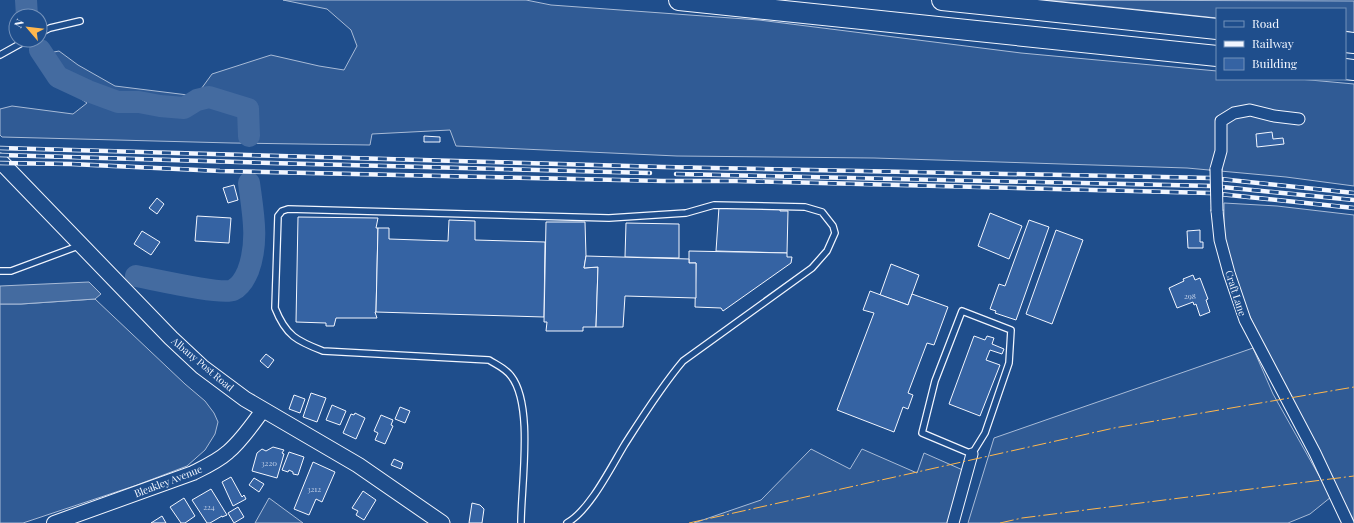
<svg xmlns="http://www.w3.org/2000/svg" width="1354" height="523" font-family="'Playfair Display',serif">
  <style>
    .built { fill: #305b95; stroke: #a8bbd7 }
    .water { fill: #446ba0; stroke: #a8bbd7 }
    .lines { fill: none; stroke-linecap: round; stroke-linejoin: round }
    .river { stroke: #446ba0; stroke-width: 22 }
    .building { fill: #3563a3; stroke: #f2f6ff }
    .service-casing { stroke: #f2f6ff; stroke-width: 8 }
    .minor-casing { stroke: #f2f6ff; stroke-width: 13 }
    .tertiary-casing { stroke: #f2f6ff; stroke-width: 16 }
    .secondary-casing { stroke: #f2f6ff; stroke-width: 17 }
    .motorway-casing { stroke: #f2f6ff; stroke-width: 22 }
    .service { stroke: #1f4e8c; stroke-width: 5.5 }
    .minor { stroke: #1f4e8c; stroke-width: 11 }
    .tertiary { stroke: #1f4e8c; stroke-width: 14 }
    .secondary { stroke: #1f4e8c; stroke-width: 15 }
    .motorway { stroke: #1f4e8c; stroke-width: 20 }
    .rail-casing { stroke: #f2f6ff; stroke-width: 4.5 }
    .rail { stroke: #1f4e8c; stroke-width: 3; stroke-dasharray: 9; stroke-linecap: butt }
    .minor-bridge-casing { stroke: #f2f6ff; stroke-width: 13; stroke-linecap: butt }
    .minor-bridge { stroke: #1f4e8c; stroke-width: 11 }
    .power { stroke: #ffb74d; stroke-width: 1; stroke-dasharray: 14 3 2 3; stroke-linecap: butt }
    .labels { text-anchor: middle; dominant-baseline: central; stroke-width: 3; stroke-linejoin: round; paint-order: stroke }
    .number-label { font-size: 8px; fill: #c3d1e8 }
    .street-label { font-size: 10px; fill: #f2f6ff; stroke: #1f4e8c }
  </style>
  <rect width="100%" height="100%" fill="#1f4e8c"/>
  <g class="built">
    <polygon points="283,0 526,0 551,5 759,20 1021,53 1217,71 1217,79 1299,79 1354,84 1354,186 1286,177 1187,168 874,158 677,156 456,146 450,130 372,134 370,145 232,143 2,137 0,135 0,109 12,106 73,114 87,103 62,86 44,66 49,53 59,51 78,65 115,86 196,96 212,74 271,55 319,66 344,70 357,46 351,30 327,9"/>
    <polygon points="1047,0 1354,1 1354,33 1345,31 1345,9 1217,9 1217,18"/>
    <polygon points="1224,203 1277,206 1354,215 1354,521 1267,350 1255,328 1242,298 1229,257 1224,232"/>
    <polygon points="95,299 185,384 205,401 214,413 218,422 215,434 205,450 187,466 137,485 23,523 0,523 0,304 21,304"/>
    <polygon points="1253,348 1273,394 1331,497 1310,514 1288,523 968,523 994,438"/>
    <polygon points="811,449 850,469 862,449 917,473 924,453 965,471 948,523 694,523 761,500"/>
    <polygon points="269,498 303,523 255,523"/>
  </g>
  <polygon class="water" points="89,282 101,294 95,299 21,304 0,304 0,286"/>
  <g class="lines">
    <g class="river">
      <polyline points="26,0 27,16"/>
      <polyline points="40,50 58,77 88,91 118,102 139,102 160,106 184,108 197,100 209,97 248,109 249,136"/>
      <path d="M136 276C153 279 222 295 233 290 241 286 245 278 248 271 259 242 253 213 249 183"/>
    </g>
  </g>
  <g class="building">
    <polygon points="1272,132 1273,139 1283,138 1284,144 1257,147 1256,134"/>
    <polygon points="424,136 440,137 440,142 424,142"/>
    <polygon points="234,185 238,200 228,203 223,188"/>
    <polygon points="157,198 164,204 157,214 149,208"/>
    <polygon points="719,207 780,209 780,211 788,211 787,253 716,251"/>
    <polygon points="990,213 1022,226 1009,259 978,246"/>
    <polygon points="197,216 231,218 229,243 195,241"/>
    <polygon points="298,217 378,218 376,228 378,228 376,312 375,312 377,318 336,318 334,326 326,326 326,323 296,322"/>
    <polygon points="449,220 475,221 475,240 545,242 544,317 376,312 378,228 389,228 389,239 448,241"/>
    <polygon points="1029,220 1049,227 1016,320 995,313 996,311 990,309 999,284 1005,286"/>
    <polygon points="546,222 585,222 586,256 584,268 598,267 596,327 583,327 583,331 546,331 547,322 544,322"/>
    <polygon points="626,223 679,224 679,258 625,257"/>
    <polygon points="1056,230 1083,240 1052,324 1026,314"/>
    <polygon points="1200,230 1200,242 1203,242 1203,248 1188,248 1187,231"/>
    <polygon points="142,231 160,242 151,255 134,244"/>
    <polygon points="689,251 787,253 787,257 792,257 791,263 723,311 721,308 695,307 696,263 689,263"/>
    <polygon points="586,256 689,259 689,263 696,263 696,298 625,296 623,327 596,327 598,267 584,268"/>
    <polygon points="891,264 919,275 908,305 880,295"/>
    <polygon points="1193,275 1195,280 1200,278 1208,299 1206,300 1210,312 1200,316 1196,304 1194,305 1193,302 1177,308 1169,288 1184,281 1183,279"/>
    <polygon points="870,291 908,305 912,294 948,307 934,345 927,343 908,393 913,395 908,409 903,407 894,432 837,410 874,313 863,310"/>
    <polygon points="974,336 985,340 987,336 994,338 992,344 1004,349 1002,354 990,350 986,360 1000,365 980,416 949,404"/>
    <polygon points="266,354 274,360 268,368 260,361"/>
    <polygon points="311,393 326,398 317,422 303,417"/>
    <polygon points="294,395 305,399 300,413 289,409"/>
    <polygon points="332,405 346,411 340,425 326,420"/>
    <polygon points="400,407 410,411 405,423 395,419"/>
    <polygon points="355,413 365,418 356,439 343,433 351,414 354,415"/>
    <polygon points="381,415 393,420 391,425 393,426 385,444 375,440 378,433 374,431"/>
    <polygon points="273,447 284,450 282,453 284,454 277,478 252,471 257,453 262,449 266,451"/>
    <polygon points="289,452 304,457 298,475 293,474 293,472 289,470 288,472 282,470"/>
    <polygon points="394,459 403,463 401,469 391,465"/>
    <polygon points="313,462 335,472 322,502 316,499 309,515 294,509"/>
    <polygon points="231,477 242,497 244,495 246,499 233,506 222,482"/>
    <polygon points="254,478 264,484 259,492 249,485"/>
    <polygon points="211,489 227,515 222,517 222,516 210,523 207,523 192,500"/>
    <polygon points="363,491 376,500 364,520 356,515 358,511 352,508"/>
    <polygon points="184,498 195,516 185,523 181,523 170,507"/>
    <polygon points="472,503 480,505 484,509 482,523 469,523"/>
    <polygon points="238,507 244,517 234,523 228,513"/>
    <polygon points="162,516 166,523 151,523"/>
  </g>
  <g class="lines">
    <defs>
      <g id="service">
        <polyline points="40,33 50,28 80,21"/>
        <polyline points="0,55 27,40"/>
        <polyline points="0,271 11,271 81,245"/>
        <polygon points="962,311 1011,330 1009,363 985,433 972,454 922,433 935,381"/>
        <path d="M521 523C521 486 534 405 511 376 505 368 497 365 489 360L323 351C297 341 286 336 275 308L278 216 282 211 288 209 609 218 686 213 714 205 805 207 822 212 833 226 835 233 827 251 812 268 683 361C661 387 643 416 625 444 611 467 590 510 567 523"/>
      </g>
      <g id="minor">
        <polyline points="1216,169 1221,151 1221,121 1234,113 1250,110 1274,116 1299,119"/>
        <polyline points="1217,211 1220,240 1229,273 1245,320 1315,453 1348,523"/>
        <polyline points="953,523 972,454"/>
      </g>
      <path id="tertiary" d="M54 523 193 473C205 467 218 461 228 452 242 440 252 425 263 410"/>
      <polyline id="secondary" points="0,161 171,338 202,367 245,399 358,465 442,523"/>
      <g id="motorway">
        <polyline points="679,0 1217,56"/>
        <polyline points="942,0 1217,29"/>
        <polyline points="1345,42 1354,43"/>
        <polyline points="1345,69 1354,70"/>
      </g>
    </defs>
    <use href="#service" class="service-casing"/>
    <use href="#minor" class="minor-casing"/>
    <use href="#tertiary" class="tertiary-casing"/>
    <use href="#secondary" class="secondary-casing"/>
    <use href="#motorway" class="motorway-casing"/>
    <use href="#service" class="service"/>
    <use href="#minor" class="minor"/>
    <use href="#tertiary" class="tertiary"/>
    <use href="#secondary" class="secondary"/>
    <use href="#motorway" class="motorway"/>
    <defs>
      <g id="rail">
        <polyline points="0,148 663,167 1211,178 1354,193"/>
        <polyline points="0,155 271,163 650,173"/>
        <polyline points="0,163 71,164 220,171 663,181 738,181 1210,193 1354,208"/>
        <polyline points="676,174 1212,186 1354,200"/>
      </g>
    </defs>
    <use href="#rail" class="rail-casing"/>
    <use href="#rail" class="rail"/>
    <defs>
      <polyline id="minor-bridge" points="1216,169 1217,211"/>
    </defs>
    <use href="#minor-bridge" class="minor-bridge-casing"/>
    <use href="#minor-bridge" class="minor-bridge"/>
    <g class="power">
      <polyline points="689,523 1114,428 1354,387"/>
      <polyline points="1000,523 1022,518 1354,476"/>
    </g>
  </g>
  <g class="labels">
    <g class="number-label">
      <text x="1190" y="295">298</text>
      <text x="269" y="462">3220</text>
      <text x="314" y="488">3212</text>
      <text x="209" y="506">224</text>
    </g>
    <g class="street-label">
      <text transform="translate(1236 293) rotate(72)">Craft Lane</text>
      <text transform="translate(203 364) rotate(40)">Albany Post Road</text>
      <text transform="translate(168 481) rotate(-21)">Bleakley Avenue</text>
    </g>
  </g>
  <rect x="1216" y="8" width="130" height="72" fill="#1f4e8c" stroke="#7391ba"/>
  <rect x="1224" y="21" width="20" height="6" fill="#1f4e8c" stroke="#7391ba"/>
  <text x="1252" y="28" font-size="12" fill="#f2f6ff">Road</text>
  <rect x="1224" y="41" width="20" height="6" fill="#f2f6ff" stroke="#7391ba"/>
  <text x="1252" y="48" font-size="12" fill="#f2f6ff">Railway</text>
  <rect x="1224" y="58" width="20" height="12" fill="#3563a3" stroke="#7391ba"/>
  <text x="1252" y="68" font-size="12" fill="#f2f6ff">Building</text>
  <g transform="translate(28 28) rotate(298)"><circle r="19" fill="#1f4e8c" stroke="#7391ba"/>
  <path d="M0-3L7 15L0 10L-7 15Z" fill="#ffb74d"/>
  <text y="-6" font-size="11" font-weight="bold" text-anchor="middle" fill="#f2f6ff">N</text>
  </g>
</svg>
